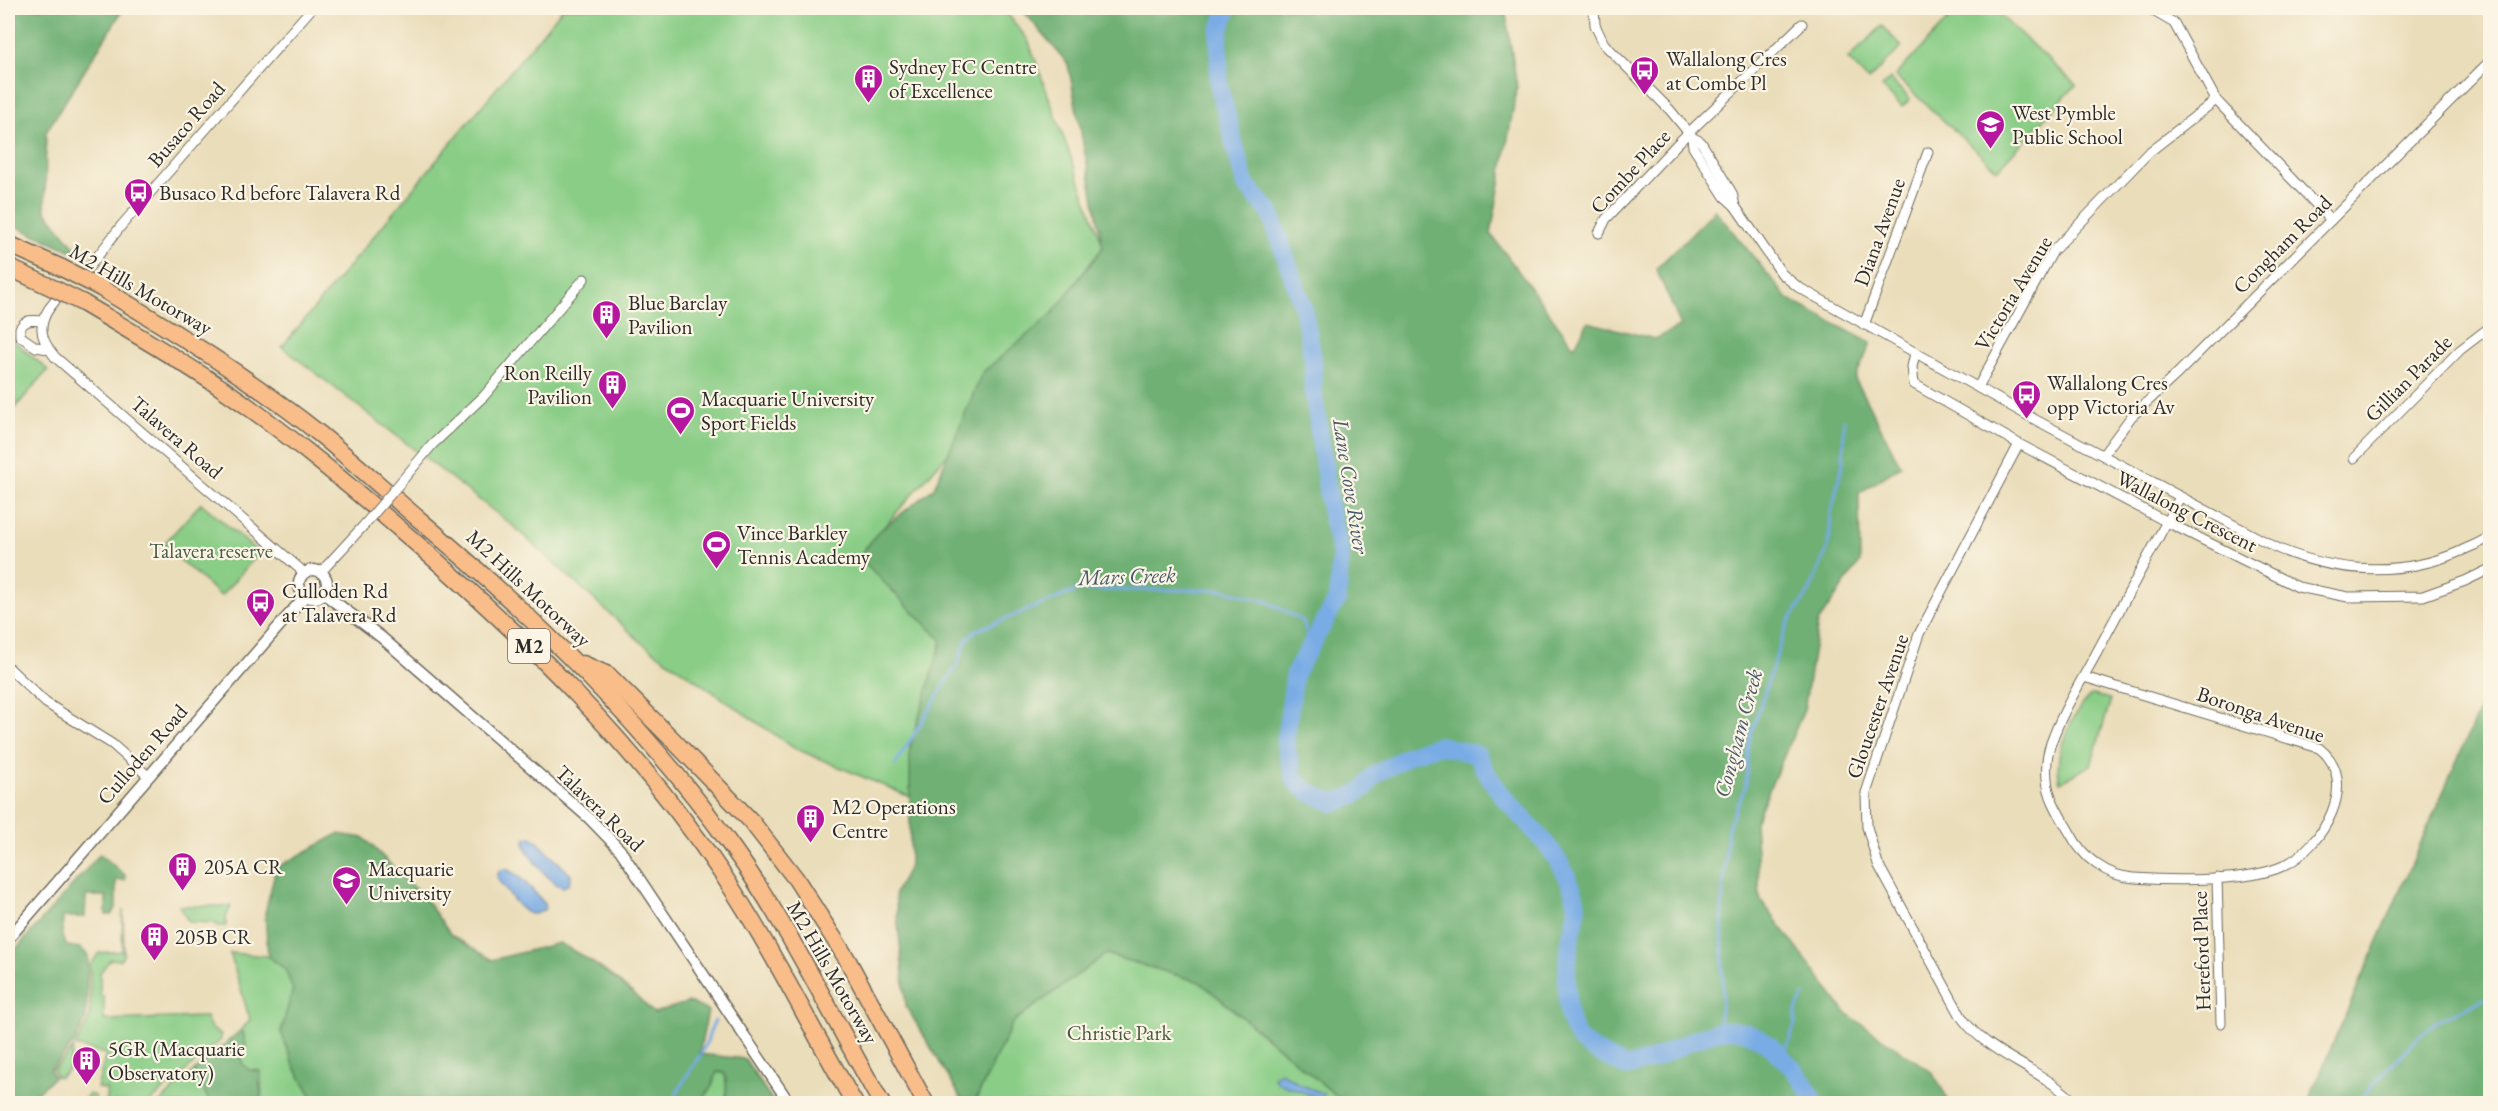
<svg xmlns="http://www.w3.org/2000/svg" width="2498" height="1111" font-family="'EB Garamond',serif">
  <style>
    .green { fill: #8acd87; stroke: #5a7c59; stroke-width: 1.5 }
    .forest { fill: #6fb074; stroke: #4d6e50; stroke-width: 1.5 }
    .water { fill: #79ace5; stroke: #526c88; stroke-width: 1.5 }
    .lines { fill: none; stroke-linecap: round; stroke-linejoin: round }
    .stream { stroke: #79ace5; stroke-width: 3 }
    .river { stroke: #79ace5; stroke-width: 18 }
    .minor-casing { stroke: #6e695d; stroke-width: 11 }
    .tertiary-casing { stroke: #6e695d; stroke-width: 13 }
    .motorway-casing { stroke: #6e695d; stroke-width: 19 }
    .minor { stroke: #fff; stroke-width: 9 }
    .tertiary { stroke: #fff; stroke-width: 10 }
    .motorway { stroke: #f8bd89; stroke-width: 16 }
    .minor-bridge-casing { stroke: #6e695d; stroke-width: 11; stroke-linecap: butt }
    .motorway-bridge-casing { stroke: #6e695d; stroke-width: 19; stroke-linecap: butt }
    .minor-bridge { stroke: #fff; stroke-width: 9 }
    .motorway-bridge { stroke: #f8bd89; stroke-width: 16 }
    .labels { text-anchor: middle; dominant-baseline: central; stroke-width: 4.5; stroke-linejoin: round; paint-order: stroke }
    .shield { fill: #fcf5e5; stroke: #6a6863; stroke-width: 1.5 }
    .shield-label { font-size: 20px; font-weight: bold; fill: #2b2b2b }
    .poi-label { font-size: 21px; fill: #2b2b2b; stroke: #fcf5e5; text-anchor: start }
    .street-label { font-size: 21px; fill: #2b2b2b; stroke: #fcf5e5 }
    .park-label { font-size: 21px; fill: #485c47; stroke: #fcf5e5 }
    .water-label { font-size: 22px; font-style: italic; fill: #46586c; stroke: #fcf5e5 }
  </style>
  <rect width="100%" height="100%" fill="#fcf5e5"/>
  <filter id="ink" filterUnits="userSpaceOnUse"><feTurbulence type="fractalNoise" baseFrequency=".0167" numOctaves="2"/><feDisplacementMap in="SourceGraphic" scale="12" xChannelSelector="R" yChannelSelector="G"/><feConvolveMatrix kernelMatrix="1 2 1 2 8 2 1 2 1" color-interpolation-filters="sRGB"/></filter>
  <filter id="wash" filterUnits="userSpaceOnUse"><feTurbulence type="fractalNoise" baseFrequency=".008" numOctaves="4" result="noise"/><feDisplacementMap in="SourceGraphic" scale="24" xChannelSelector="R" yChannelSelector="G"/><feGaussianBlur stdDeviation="1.35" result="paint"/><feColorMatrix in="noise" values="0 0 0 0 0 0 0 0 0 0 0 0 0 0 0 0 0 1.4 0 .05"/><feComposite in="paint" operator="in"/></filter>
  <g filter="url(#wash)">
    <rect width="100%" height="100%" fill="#eaddba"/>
    <g class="green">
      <polygon points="563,8 1003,8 1028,40 1111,267 862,552 1172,830 1122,886 794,748 642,643 513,526 282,347"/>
      <polygon points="1959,8 1992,8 2076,85 1997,170 1895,76"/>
      <polygon points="1882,26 1902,47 1868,80 1848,59"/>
      <polygon points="1890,79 1910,99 1902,107 1882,87"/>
      <polygon points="8,321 12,339 48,370 8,416"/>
      <polygon points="201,503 259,553 221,596 163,545"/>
      <path d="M2092 695 2111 699 2091 765 2060 782C2058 774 2058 766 2059 758 2060 744 2079 701 2092 695Z"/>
      <polygon points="179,906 231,906 226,917 226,926 217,926 215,923 189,922"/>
      <polygon points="123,910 124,954 120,960 110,959 100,973 100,996 104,996 104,1020 206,1017 211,1028 221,1035 221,1040 149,1103 86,1103 83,1101 89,1094 95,1096 95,1102 107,1102 106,1089 97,1088 106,1054 75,1046 90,1017 90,965 99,953 122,951"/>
      <path d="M230 953 268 956 285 969 293 989 281 1032 295 1068 316 1103H262L261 1074 257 1070H249L242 1063C243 1046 247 1047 242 1029L250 1020Z"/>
      <polygon points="1106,954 1200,982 1345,1103 974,1104 1013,1022"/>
      <polygon points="73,1049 69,1069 60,1077 56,1076 53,1070"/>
      <polygon points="194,1071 210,1103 158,1104"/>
      <polygon points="717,1072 725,1074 728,1103 699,1104 711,1089"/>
    </g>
    <g class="forest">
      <polygon points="8,8 124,8 46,132 45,210 81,255 8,223"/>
      <polygon points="1021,8 1505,8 1517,87 1491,234 1574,347 1588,322 1655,339 1681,326 1656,269 1715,210 1788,299 1871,343 1855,379 1901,466 1859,493 1860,562 1818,622 1804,710 1755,822 1760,899 1846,1013 1933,1073 1950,1103 1345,1103 1200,982 1106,954 1013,1022 974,1103 964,1103 906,1006 895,893 910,865 910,746 942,641 859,557 878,532 934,488 982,373 1052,314 1103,247 1068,64"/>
      <polygon points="2490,685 2490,1103 2307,1103"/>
      <path d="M338 834 364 838 426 900 451 935 492 960 559 943C596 962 624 984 654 1013L689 1002 708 1011 699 1054 745 1059 774 1103H728C724 1093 728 1084 725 1074L721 1072H717L711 1088 699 1103H316L295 1068 281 1032 293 989 285 969 268 956 265 913 276 868Z"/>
      <polygon points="100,854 125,875 125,880 116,880 116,908 111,915 106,915 106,896 86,896 85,917 63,917 62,937 67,946 80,948 88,955 86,1018 74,1043 50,1070 54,1077 25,1103 8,1103 8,958"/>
      <polygon points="242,1029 246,1044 242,1054 242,1063 249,1070 261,1071 259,1079 262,1103 210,1103 194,1071"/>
    </g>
    <g class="water">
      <path d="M531 837 536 840 571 875 569 884 563 887C551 884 528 856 524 843L526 838Z"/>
      <path d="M506 869C522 876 534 892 545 904V909C541 911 536 915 531 914 519 911 507 890 499 881L497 876 500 870Z"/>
      <polygon points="1281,1072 1299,1084 1324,1094 1321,1099 1278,1083 1273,1076"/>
    </g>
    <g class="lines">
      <g class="stream">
        <polyline points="895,765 958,663 966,640 975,631 1078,590 1224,590 1266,601 1303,621 1311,646"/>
        <polyline points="1718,1031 1723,992 1722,905 1728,827 1746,785 1749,741 1780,644 1789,621 1809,592 1829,545 1831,513 1843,462 1844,420"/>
        <polyline points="1783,1058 1795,1024 1796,1010 1804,995"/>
        <path d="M672 1104C680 1083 694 1067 704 1048 709 1039 709 1030 715 1021"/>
        <polyline points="2356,1104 2404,1051 2435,1022 2490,996"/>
      </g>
      <path class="river" d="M1228 8 1219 32V86L1245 184 1270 212 1303 307 1313 359V387L1330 509 1341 554 1337 600 1295 673 1285 743 1295 781 1309 792 1333 803 1351 797 1365 788 1373 776 1409 755 1439 745 1478 755C1499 810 1561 838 1576 901 1579 912 1572 930 1570 942 1566 966 1562 1025 1582 1042 1594 1053 1613 1059 1626 1067 1635 1064 1645 1063 1653 1059 1700 1039 1731 1010 1776 1051 1791 1065 1807 1085 1816 1104"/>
    </g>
  </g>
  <g filter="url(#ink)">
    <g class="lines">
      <defs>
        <g id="minor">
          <polyline points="1594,8 1595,25 1604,44 1670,110 1692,137 1701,142 1732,193 1735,206"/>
          <polyline points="2148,8 2174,23 2216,100 2331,220"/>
          <path d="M1692 137 1693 147 1725 197 1735 206 1782 274 1798 287 2034 419 2279 549C2338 573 2402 577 2461 551 2471 546 2482 543 2490 536"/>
          <polyline points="1599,233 1606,219 1679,142 1802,24"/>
          <polyline points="90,266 121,226 312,8"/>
          <path d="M55 301C37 321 38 337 55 357L300 569 304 574"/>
          <path d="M42 321C31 320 26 319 20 328V336L36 347 48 349"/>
          <polyline points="1864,325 1928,152"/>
          <polyline points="1915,353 1912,367 1914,384 2019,444 2167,522 2298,587 2348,597 2423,596 2465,581 2490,569"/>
          <polyline points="1978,387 2053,251 2148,153 2216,100"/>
          <path d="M2019 444 1919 634 1866 793 1867 827 1878 864 1962 1018C1991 1057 2043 1068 2076 1104"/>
          <polyline points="2103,455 2131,417 2176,375 2490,61"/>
          <polyline points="2354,458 2460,350 2490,327"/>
          <polyline points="400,483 432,445 484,396 584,279"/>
          <polyline points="321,572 365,524"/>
          <polyline points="8,667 46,703 112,744 148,776"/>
          <path d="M2084 677 2319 748C2362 781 2322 848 2283 866 2249 882 2172 881 2134 878 2106 876 2083 858 2070 833 2061 817 2048 798 2047 779 2046 768 2047 754 2051 743 2062 712 2080 683 2096 654 2124 602 2152 550 2180 497"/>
          <polyline points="2217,878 2221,1023"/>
        </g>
        <g id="tertiary">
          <circle cx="313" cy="584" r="14"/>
          <polyline points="323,593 381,637 589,818 620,850 790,1104"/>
          <polyline points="8,939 306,595"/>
        </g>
        <g id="motorway">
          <polyline points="8,244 62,268"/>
          <polyline points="8,267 55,289"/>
          <path d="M101 288C177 333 252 380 321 435 355 463 388 493 421 521 537 620 646 725 734 850 791 930 833 1019 882 1104"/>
          <path d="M83 303C130 331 177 358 223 389 286 432 343 480 401 530 521 633 637 745 725 878 773 950 811 1029 855 1104"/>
          <polyline points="583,664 608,675 672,739 751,821 796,879 847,959 926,1104"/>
        </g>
      </defs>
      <use href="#minor" class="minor-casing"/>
      <use href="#tertiary" class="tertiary-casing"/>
      <use href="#motorway" class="motorway-casing"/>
      <use href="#minor" class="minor"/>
      <use href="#tertiary" class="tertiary"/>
      <use href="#motorway" class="motorway"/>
      <defs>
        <polyline id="minor-bridge" points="365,524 400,483"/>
        <g id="motorway-bridge">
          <polyline points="62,268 101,288"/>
          <polyline points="55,289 83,303"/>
        </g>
      </defs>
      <use href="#minor-bridge" class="minor-bridge-casing"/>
      <use href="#motorway-bridge" class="motorway-bridge-casing"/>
      <use href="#minor-bridge" class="minor-bridge"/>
      <use href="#motorway-bridge" class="motorway-bridge"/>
    </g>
  </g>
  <defs>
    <symbol id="bus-pin" viewBox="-11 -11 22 30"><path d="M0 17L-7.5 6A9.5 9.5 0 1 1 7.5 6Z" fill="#b5179e" stroke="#fcf5e5"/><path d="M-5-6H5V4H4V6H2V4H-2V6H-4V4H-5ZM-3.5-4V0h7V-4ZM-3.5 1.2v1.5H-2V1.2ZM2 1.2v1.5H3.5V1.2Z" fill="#fff"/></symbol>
    <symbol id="building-pin" viewBox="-11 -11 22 30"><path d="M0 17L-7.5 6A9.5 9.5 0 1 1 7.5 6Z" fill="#b5179e" stroke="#fcf5e5"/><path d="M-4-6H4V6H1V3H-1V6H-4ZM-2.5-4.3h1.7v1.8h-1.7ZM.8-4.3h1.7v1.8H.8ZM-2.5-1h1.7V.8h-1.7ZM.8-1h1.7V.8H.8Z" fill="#fff"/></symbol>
    <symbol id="school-pin" viewBox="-11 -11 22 30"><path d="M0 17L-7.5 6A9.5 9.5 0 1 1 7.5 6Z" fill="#b5179e" stroke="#fcf5e5"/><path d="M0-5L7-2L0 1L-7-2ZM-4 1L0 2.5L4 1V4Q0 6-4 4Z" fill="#fff"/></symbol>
    <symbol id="stadium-pin" viewBox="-11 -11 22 30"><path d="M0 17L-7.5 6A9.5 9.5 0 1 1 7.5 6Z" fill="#b5179e" stroke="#fcf5e5"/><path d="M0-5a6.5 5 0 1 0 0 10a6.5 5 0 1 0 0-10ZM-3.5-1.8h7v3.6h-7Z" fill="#fff"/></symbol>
    <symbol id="university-pin" viewBox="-11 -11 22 30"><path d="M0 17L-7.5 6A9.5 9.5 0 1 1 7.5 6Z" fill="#b5179e" stroke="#fcf5e5"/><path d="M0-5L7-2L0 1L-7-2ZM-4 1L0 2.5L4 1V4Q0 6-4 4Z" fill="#fff"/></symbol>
  </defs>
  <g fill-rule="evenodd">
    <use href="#bus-pin" x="1628" y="54" width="33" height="45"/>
    <use href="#building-pin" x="852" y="62" width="33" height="45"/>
    <use href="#school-pin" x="1974" y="108" width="33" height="45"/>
    <use href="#bus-pin" x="122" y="176" width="33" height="45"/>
    <use href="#building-pin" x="590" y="298" width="33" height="45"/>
    <use href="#building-pin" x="596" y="368" width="33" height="45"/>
    <use href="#bus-pin" x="2010" y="378" width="33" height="45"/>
    <use href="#stadium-pin" x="664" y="394" width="33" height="45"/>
    <use href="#stadium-pin" x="700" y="528" width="33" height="45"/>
    <use href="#bus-pin" x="244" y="586" width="33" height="45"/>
    <use href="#building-pin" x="794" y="802" width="33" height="45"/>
    <use href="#building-pin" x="166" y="850" width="33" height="45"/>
    <use href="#university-pin" x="330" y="864" width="33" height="45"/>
    <use href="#building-pin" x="138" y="920" width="33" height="45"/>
    <use href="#building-pin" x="70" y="1044" width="33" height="45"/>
  </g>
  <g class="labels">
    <rect class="shield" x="508" y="629" width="42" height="34" rx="4.5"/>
    <g class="shield-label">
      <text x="529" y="646">M2</text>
    </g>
    <g class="poi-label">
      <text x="1666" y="58">Wallalong Cres<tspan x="1666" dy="24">at Combe Pl</tspan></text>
      <text x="889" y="66">Sydney FC Centre<tspan x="889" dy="24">of Excellence</tspan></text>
      <text x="2012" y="112">West Pymble<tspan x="2012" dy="24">Public School</tspan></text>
      <text x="159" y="192">Busaco Rd before Talavera Rd</text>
      <text x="628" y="302">Blue Barclay<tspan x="628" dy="24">Pavilion</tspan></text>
      <text x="592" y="372" text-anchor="end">Ron Reilly<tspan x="592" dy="24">Pavilion</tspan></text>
      <text x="2047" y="382">Wallalong Cres<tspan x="2047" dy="24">opp Victoria Av</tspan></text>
      <text x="701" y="398">Macquarie University<tspan x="701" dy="24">Sport Fields</tspan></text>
      <text x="737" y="532">Vince Barkley<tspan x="737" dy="24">Tennis Academy</tspan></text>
      <text x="282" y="590">Culloden Rd<tspan x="282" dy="24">at Talavera Rd</tspan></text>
      <text x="832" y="806">M2 Operations<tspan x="832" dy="24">Centre</tspan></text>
      <text x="204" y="866">205A CR</text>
      <text x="368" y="868">Macquarie<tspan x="368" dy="24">University</tspan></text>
      <text x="175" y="936">205B CR</text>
      <text x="108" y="1048">5GR (Macquarie<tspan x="108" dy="24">Observatory)</tspan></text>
    </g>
    <g class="street-label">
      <text transform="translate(186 124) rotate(-49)">Busaco Road</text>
      <text transform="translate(1630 171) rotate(-47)">Combe Place</text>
      <text transform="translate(1879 232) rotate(-70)">Diana Avenue</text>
      <text transform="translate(2282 244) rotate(-45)">Congham Road</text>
      <text transform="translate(141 289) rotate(30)">M2 Hills Motorway</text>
      <text transform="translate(2013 293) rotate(-59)">Victoria Avenue</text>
      <text transform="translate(2408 378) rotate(-45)">Gillian Parade</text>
      <text transform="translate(177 437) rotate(41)">Talavera Road</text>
      <text transform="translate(2187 511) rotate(27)">Wallalong Crescent</text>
      <text transform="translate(529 588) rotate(43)">M2 Hills Motorway</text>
      <text transform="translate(1877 706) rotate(-71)">Gloucester Avenue</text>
      <text transform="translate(2261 714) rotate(19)">Boronga Avenue</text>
      <text transform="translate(142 754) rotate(-49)">Culloden Road</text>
      <text transform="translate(600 808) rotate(44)">Talavera Road</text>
      <text transform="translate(2201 951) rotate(-92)">Hereford Place</text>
      <text transform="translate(833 972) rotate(60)">M2 Hills Motorway</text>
    </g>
    <g class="park-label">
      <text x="211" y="550">Talavera reserve</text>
      <text x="1119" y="1032">Christie Park</text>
    </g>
    <g class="water-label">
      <text transform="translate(1351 486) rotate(81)">Lane Cove River</text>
      <text transform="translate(1127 576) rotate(-2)">Mars Creek</text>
      <text transform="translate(1738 733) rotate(-75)">Congham Creek</text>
    </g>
  </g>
  <rect width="2498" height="1111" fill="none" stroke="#fcf5e5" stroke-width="30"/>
</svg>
